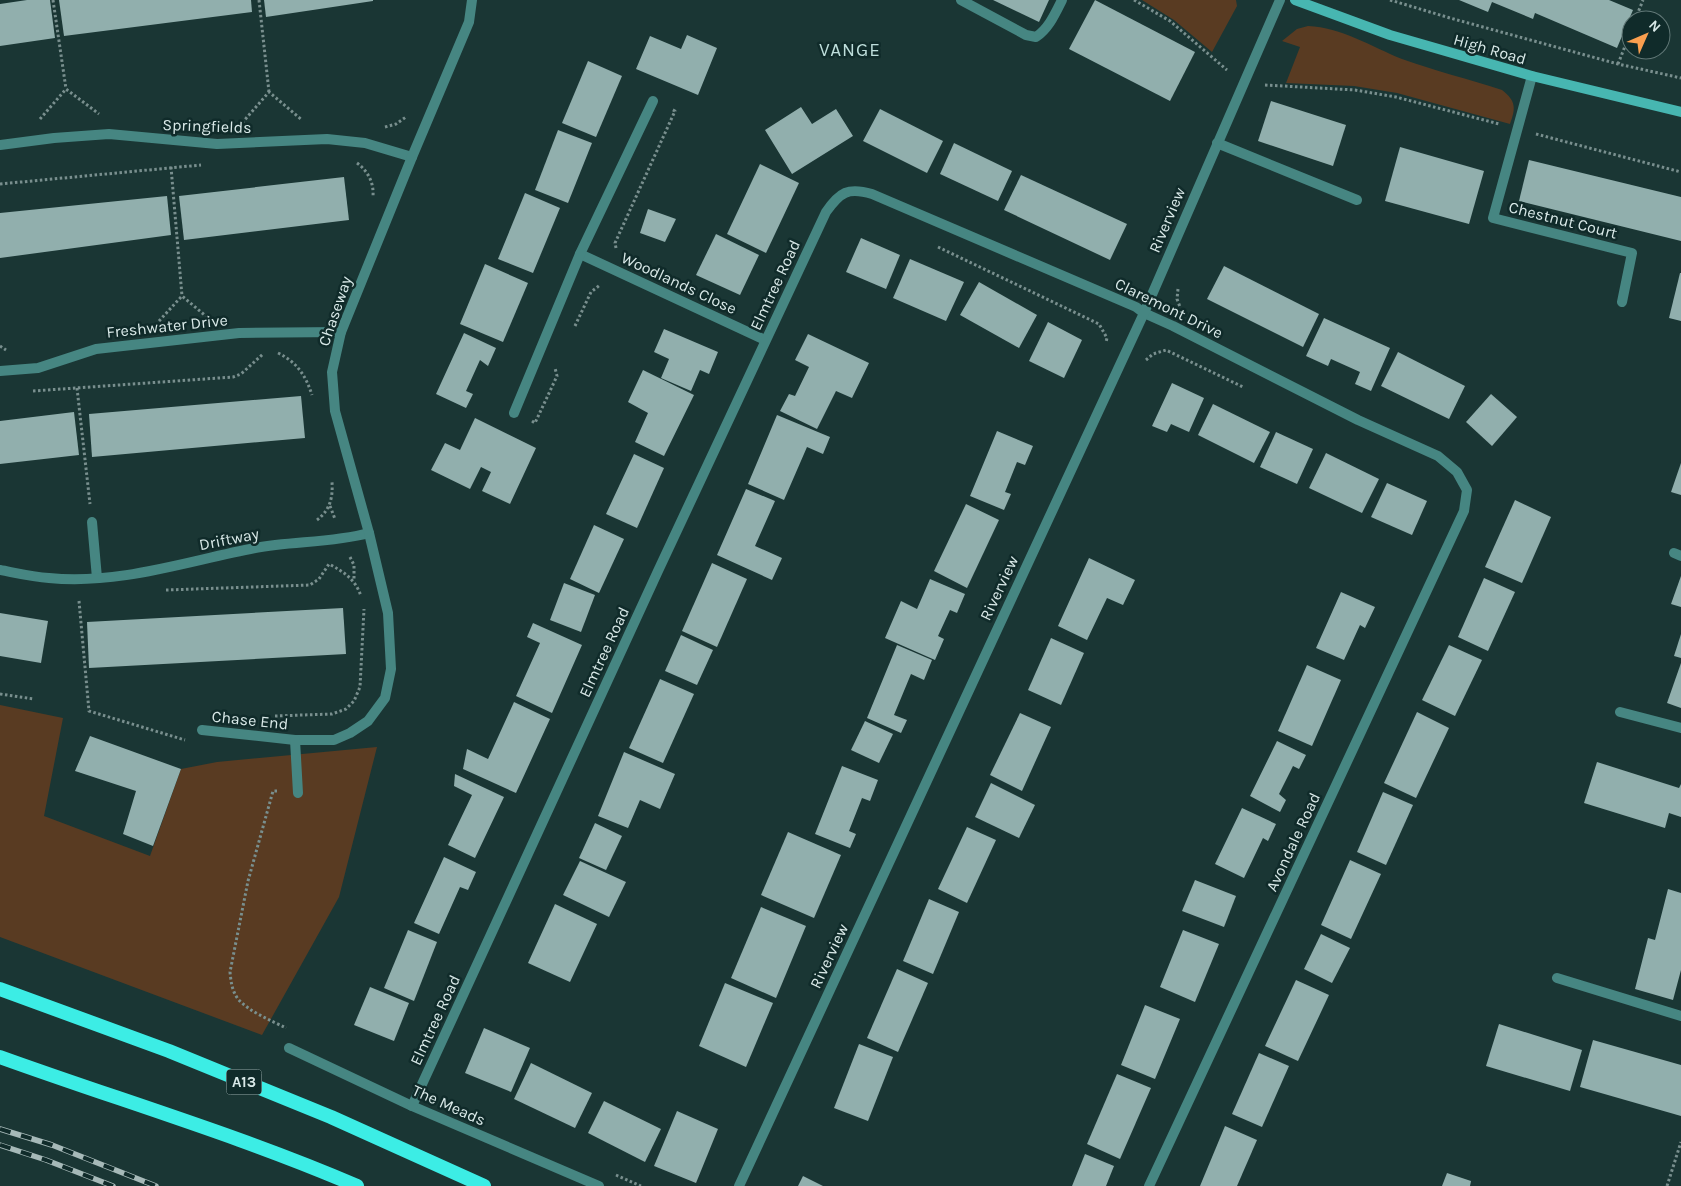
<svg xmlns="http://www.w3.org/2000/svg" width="1681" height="1186" font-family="Karla,sans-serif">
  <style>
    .green { fill: #593b22 }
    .building { fill: #91afad }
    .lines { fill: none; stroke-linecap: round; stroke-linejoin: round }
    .path { stroke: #798f8e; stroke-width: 3; stroke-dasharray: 2.5 2.5; stroke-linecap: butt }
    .service { stroke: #468682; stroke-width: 10 }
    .minor { stroke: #468682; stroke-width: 10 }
    .secondary { stroke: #47b6b1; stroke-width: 10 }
    .trunk { stroke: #3cede5; stroke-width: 14 }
    .rail-casing { stroke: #a6b9b8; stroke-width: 5.5 }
    .rail { stroke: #102b2a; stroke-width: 4; stroke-dasharray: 11; stroke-linecap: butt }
    .labels { text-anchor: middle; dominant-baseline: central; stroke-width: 5; stroke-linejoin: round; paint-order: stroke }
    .shield { fill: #102b2a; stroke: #9db0af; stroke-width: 1 }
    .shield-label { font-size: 15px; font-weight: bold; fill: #d9e9e8 }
    .street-label { font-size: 16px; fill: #d9e9e8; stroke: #102b2a }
    .quarter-label { font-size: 19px; letter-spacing: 1px; fill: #bededb; stroke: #102b2a }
  </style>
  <rect width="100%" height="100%" fill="#1a3634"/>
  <g class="green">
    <polygon points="1142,0 1236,0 1237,6 1212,52 1174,20"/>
    <path d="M1308 26C1341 27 1372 47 1402 59 1435 71 1469 79 1502 90 1516 101 1516 108 1510 124L1397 93 1354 86 1286 83 1300 47 1282 41 1297 29Z"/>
    <polygon points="0,705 63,718 44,816 150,856 181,769 217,762 377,747 339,897 262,1035 0,937"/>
  </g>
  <g class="building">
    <polygon points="27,0 50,0 55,38 0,46 0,4"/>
    <polygon points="59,0 251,0 252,12 64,36"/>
    <polygon points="264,0 373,0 373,1 266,17"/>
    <polygon points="993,0 1049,0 1039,22"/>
    <polygon points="1095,0 1195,52 1170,101 1069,49"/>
    <polygon points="1459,0 1609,0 1633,10 1617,48 1535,13 1533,19 1492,2 1488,12"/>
    <polygon points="687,35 717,48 698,95 636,69 650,36 681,49"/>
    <polygon points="588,61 622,76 596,137 562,123"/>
    <polygon points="1271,101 1346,125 1333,166 1258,141"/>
    <polygon points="801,107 812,124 836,109 853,136 792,174 765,130"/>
    <polygon points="880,109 943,141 927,173 863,141"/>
    <polygon points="558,130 592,143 568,203 535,190"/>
    <polygon points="954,143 1012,171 998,201 940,174"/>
    <polygon points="1400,147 1484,171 1469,224 1385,201"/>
    <polygon points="1529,160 1681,197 1681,241 1519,201"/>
    <polygon points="760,164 799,183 766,253 727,234"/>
    <polygon points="1021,175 1127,224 1110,260 1004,210"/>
    <polygon points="344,177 349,220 184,240 179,196"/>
    <polygon points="525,193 560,208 533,273 498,259"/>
    <polygon points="167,196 171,235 0,258 0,213"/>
    <polygon points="648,209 676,219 665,242 640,233"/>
    <polygon points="716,234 759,255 740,295 696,275"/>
    <polygon points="861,238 900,255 886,289 846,272"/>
    <polygon points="910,259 964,282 946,321 893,298"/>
    <polygon points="485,264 528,283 503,342 460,324"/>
    <polygon points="1224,266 1319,314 1303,347 1207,299"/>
    <polygon points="1680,273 1681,273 1681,321 1669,318"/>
    <polygon points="979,282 1037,315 1019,348 960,315"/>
    <polygon points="1324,318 1390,348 1371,391 1355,384 1360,372 1331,359 1328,366 1306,356"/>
    <polygon points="1048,322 1082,340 1064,378 1029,361"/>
    <polygon points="664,329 718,352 709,374 700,370 691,391 661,378 669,359 654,352"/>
    <polygon points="464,333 496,348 488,366 480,360 466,391 473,394 466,408 436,394"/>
    <polygon points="808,334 869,363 852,398 836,391 817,429 780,411 789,394 795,396 809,367 795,360"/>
    <polygon points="1398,352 1465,386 1449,419 1381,386"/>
    <polygon points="643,370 694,395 664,456 635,442 648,413 628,402"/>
    <polygon points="1172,383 1204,398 1189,432 1171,424 1167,432 1152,426"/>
    <polygon points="1491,394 1517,417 1492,446 1466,422"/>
    <polygon points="301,396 305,438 92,457 89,414"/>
    <polygon points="1213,404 1270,432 1254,463 1198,435"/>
    <polygon points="74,412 79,455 0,464 0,421"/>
    <polygon points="777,415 830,437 823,454 807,447 784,500 748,484"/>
    <polygon points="475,418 536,448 510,504 482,491 491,472 481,467 470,489 431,470 445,443 460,450"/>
    <polygon points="997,431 1033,446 1025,465 1017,462 1005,492 1011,494 1004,510 970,496"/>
    <polygon points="1276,432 1313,449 1297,484 1260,467"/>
    <polygon points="1326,453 1379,479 1362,513 1309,488"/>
    <polygon points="634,454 664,468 637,528 606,514"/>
    <polygon points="1681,463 1681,495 1671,492"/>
    <polygon points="1387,483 1427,501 1412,535 1371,517"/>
    <polygon points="746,489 775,501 755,546 782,558 772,580 717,555"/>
    <polygon points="1515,500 1551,517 1522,583 1485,567"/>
    <polygon points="966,504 999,520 967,588 934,571"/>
    <polygon points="594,525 624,539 599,593 570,579"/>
    <polygon points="1089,558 1135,580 1123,605 1107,598 1087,640 1058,626"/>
    <polygon points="712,563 747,579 717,647 682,631"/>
    <polygon points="1681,576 1681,607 1671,604"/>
    <polygon points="1484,578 1515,592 1488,651 1458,637"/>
    <polygon points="930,579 965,594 957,613 950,610 938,636 944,639 935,660 885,638 901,601 917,609"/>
    <polygon points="564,583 595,595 581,632 550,620"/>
    <polygon points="1341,592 1375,607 1365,628 1360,625 1344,660 1316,648"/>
    <polygon points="343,608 346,654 89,668 87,622"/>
    <polygon points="0,613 48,621 41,663 0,656"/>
    <polygon points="533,623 582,645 552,713 516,696 540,643 527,637"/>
    <polygon points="1681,634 1681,658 1674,656"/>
    <polygon points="681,635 713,650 697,685 665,671"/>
    <polygon points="1051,638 1084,653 1061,705 1028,690"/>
    <polygon points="897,645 932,660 924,680 911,674 894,715 907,720 901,733 867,718"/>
    <polygon points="1449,645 1482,660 1455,716 1422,700"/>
    <polygon points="1681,663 1681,708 1667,703"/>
    <polygon points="1307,665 1341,680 1312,746 1278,731"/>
    <polygon points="660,679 694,694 663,763 629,748"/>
    <polygon points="514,702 550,719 516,793 463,769 467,749 488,759"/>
    <polygon points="1417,712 1449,728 1416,798 1384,783"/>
    <polygon points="1020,713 1051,727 1022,791 990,775"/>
    <polygon points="865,721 893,734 879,763 851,750"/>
    <polygon points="90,736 181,769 153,846 123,834 136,791 75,771"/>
    <polygon points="1277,741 1306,755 1299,769 1293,766 1279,794 1286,800 1280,812 1250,796"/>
    <polygon points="624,752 675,774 660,809 640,800 628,828 598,816"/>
    <polygon points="1597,762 1679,788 1681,784 1681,817 1669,813 1665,828 1584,803"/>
    <polygon points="842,766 878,780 870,801 862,798 849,831 856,834 850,848 815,834"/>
    <polygon points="455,774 504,797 475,858 448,845 472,795 454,786"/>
    <polygon points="991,783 1035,805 1019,838 975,817"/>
    <polygon points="1383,792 1413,805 1386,865 1357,852"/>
    <polygon points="1242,808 1276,824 1268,841 1263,838 1244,878 1215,864"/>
    <polygon points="595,823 622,836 606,870 579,858"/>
    <polygon points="967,827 996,840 967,903 938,889"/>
    <polygon points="788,832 841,855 814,918 761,895"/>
    <polygon points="444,857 476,872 468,890 460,887 439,934 414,923"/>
    <polygon points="1350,860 1381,874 1351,939 1321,925"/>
    <polygon points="580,861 626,882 609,917 563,895"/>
    <polygon points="1195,880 1236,896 1224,927 1182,911"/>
    <polygon points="1668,889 1681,893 1681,970 1673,1000 1635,989 1648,938 1655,940"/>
    <polygon points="929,899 959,912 933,974 903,961"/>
    <polygon points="555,904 597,924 570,982 528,963"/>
    <polygon points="761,907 806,926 776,998 731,978"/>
    <polygon points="408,930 437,942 414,1001 384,988"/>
    <polygon points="1183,930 1219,944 1195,1002 1160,987"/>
    <polygon points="1321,934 1350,948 1332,983 1304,969"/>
    <polygon points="897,969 928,983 898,1052 867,1038"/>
    <polygon points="1296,980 1329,995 1298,1061 1265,1046"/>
    <polygon points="725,983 773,1003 746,1067 699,1046"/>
    <polygon points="370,987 409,1003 394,1041 354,1025"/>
    <polygon points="1145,1005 1180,1019 1155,1079 1121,1065"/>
    <polygon points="1499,1024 1582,1050 1570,1091 1486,1066"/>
    <polygon points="484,1028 530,1048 511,1092 465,1073"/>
    <polygon points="1593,1040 1681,1065 1681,1116 1580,1087"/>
    <polygon points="859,1044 893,1057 868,1121 834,1108"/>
    <polygon points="1259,1053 1289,1066 1262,1127 1232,1114"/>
    <polygon points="531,1063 592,1093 575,1128 514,1099"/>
    <polygon points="1117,1074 1151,1088 1120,1159 1087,1144"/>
    <polygon points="604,1101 661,1129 645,1162 588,1133"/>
    <polygon points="677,1111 718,1129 696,1183 654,1166"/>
    <polygon points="1225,1126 1257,1140 1237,1186 1200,1186"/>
    <polygon points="1085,1154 1114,1166 1106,1186 1072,1186"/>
    <polygon points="1447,1173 1471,1181 1470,1186 1442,1186"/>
    <polygon points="803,1176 823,1186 798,1186"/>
  </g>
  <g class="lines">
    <g class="path">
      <polyline points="53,0 66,89"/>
      <polyline points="259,0 269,92"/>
      <polyline points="1134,0 1170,21 1227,70"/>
      <polyline points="1390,0 1450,18 1618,64 1681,78"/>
      <polyline points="1635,20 1643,0"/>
      <polyline points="1618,64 1631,31"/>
      <polyline points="1265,85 1355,90 1396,97 1499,124"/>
      <polyline points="40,119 66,89 99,114"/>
      <polyline points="242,123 269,92 302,120"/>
      <polyline points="385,127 396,124 406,117"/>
      <polyline points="1536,134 1681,172"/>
      <path d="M357 163C368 171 374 183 373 196"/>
      <polyline points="171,167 182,296"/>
      <polyline points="0,184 201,165"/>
      <polyline points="938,247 1099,324 1107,338 1106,342"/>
      <polyline points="616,248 615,243 675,111 671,109"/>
      <polyline points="1178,289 1177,299 1180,307"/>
      <polyline points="159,321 182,296 207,317"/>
      <polyline points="575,326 591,292 600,285"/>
      <polyline points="0,346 6,350"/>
      <path d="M278 353C297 362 306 376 312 395"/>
      <polyline points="1146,360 1153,354 1166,350 1243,387"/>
      <polyline points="77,388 90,504"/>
      <polyline points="33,391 233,377 241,374 263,354"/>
      <polyline points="532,421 535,423 557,376 555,368"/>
      <polyline points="330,506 335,519"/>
      <path d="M317 520C330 510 333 498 332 482"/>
      <polyline points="350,557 354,565 354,580"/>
      <path d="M166 590 310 585 319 579 329 564C344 572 355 579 361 596"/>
      <polyline points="79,601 89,711 185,740"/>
      <polyline points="0,694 34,699"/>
      <polyline points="275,716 332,714 346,709 354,701 360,687 364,609"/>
      <path d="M277 791H273L248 881 230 972C231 982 232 991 238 999 248 1011 272 1021 286 1028"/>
      <polyline points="616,1175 641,1186"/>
      <polyline points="1667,1186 1681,1142"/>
    </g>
    <path class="service" d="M961 0 1026 35 1036 37C1049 28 1055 14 1062 0"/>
    <g class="minor">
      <polyline points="1532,76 1493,218 1632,253 1622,302"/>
      <polyline points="1217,143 1357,200"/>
      <polyline points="0,145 54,138 109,134 217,144 327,139 365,143 412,157"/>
      <polyline points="580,254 765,340"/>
      <polyline points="0,371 38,368 96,349 239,333 341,332"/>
      <polyline points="514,413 580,254 653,101"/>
      <polyline points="92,522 97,578"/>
      <polyline points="1674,553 1681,556"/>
      <path d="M0 570C16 573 33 577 49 578 119 585 187 561 255 548 293 541 332 543 369 533"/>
      <polyline points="1620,712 1681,728"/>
      <polyline points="202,730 295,740 334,740 350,733 368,721 385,698 391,669 388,613 369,533 335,411 332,372 341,332 412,157 469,22 472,0"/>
      <polyline points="295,740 298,793"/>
      <polyline points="1557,978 1681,1016"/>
      <polyline points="289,1048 412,1106 599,1186"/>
      <path d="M412 1106 658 571 826 212C840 192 848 187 872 194L1136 307 1144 313 1173 326 1358 420 1438 456 1457 472 1467 490 1464 511 1149 1186"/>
      <polyline points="739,1186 1144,313 1280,0"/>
    </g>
    <polyline class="secondary" points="1295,0 1390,35 1532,76 1681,112"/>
    <g class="trunk">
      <polyline points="0,989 169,1051 331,1117 484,1186"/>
      <path d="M0 1057C119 1100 241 1136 357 1186"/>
    </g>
    <defs>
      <g id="rail">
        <polyline points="0,1129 52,1145 156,1186"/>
        <polyline points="0,1145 46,1160 113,1186"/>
      </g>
    </defs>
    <use href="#rail" class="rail-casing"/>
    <use href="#rail" class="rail"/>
  </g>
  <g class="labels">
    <rect class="shield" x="226.5" y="1069.5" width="35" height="25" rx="4"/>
    <g class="shield-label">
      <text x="244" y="1082">A13</text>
    </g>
    <g class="street-label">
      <text transform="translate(1490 49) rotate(16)">High Road</text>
      <text transform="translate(207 126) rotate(2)">Springfields</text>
      <text transform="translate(1167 220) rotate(-67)">Riverview</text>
      <text transform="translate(1563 220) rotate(14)">Chestnut Court</text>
      <text transform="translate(679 283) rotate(25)">Woodlands Close</text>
      <text transform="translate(775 285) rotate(-65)">Elmtree Road</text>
      <text transform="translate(1169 308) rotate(26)">Claremont Drive</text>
      <text transform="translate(335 311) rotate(-71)">Chaseway</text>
      <text transform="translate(167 326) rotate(-6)">Freshwater Drive</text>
      <text transform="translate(229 539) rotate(-11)">Driftway</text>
      <text transform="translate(999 588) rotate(-65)">Riverview</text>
      <text transform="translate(604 652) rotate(-65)">Elmtree Road</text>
      <text transform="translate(250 720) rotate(6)">Chase End</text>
      <text transform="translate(1293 842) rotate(-65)">Avondale Road</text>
      <text transform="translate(829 956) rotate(-65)">Riverview</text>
      <text transform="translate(435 1020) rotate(-65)">Elmtree Road</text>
      <text transform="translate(449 1105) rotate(24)">The Meads</text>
    </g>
    <g class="quarter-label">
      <text x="850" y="50">VANGE</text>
    </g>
  </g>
  <g transform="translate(1646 35) rotate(45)"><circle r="24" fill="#102b2a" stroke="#607776"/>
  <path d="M0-4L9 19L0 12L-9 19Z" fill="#fa9f4f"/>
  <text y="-8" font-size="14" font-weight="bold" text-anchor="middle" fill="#d9e9e8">N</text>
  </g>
</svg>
